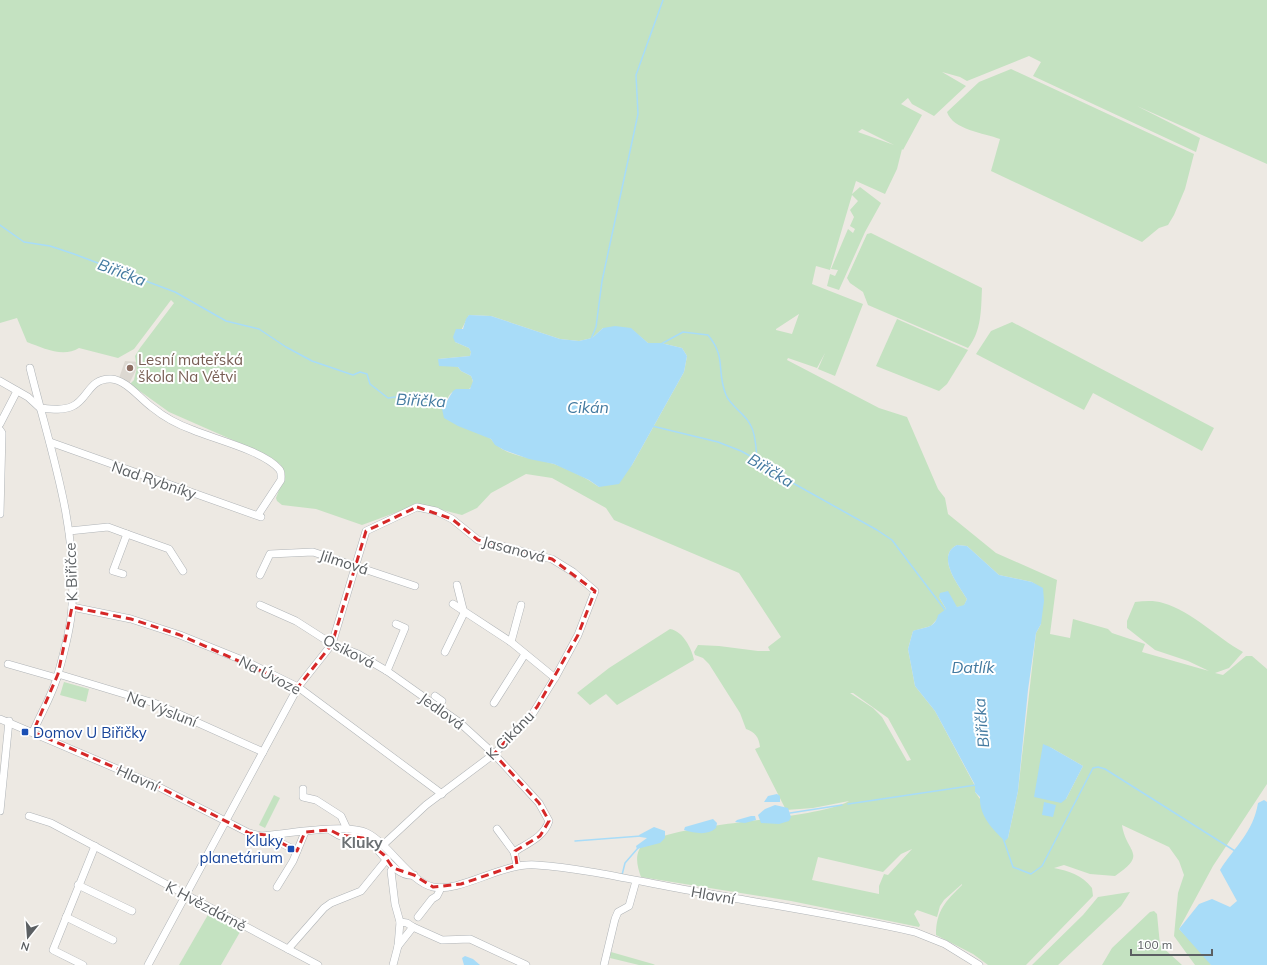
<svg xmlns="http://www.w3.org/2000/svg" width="1267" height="965" font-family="Mulish,sans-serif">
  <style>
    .education { fill: #dcd8d1 }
    .green { fill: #c4e2c1; fill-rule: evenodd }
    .water { fill: #a8dcf8 }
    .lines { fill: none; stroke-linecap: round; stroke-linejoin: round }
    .stream { stroke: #a8dcf8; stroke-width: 1.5 }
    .minor-casing { stroke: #b0b4b7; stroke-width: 8 }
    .minor { stroke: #fff; stroke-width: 7 }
    .marked { fill: none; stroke: #d62828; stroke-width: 3; stroke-dasharray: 8 5; stroke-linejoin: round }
    .education-dot { fill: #8d6e63; stroke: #fff; stroke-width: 1.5 }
    .transit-dot { fill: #1a4fb4; stroke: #fff; stroke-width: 1.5 }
    .labels { text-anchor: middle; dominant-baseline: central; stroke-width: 4; stroke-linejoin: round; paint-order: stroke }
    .education-label { font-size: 15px; fill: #785e54; stroke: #fff; text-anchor: start }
    .street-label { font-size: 15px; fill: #5b5f62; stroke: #fff }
    .transit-label { font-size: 15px; fill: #164399; stroke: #fff; text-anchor: start }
    .water-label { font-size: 16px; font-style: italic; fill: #437aa0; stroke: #fff }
    .neighbourhood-label { font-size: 16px; font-weight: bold; fill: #6c7174; stroke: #fff }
  </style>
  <rect width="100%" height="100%" fill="#ede9e3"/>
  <polygon class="education" points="125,361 140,362 129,384 119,378"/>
  <g class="green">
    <path d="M0 0H1267V164L1137 106 1200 138 1196 152 1033 76 1041 62 1029 56 967 81 960 77 942 72 966 86 934 116 912 104 908 98 901 104 922 115 903 150 902 149 897 169 885 194 856 181 852 194 860 187 881 203 865 232 839 290 827 286 830 274 835 276 838 270 831 269 848 229 853 233 855 229 850 226 854 217 850 210 858 201 852 195 830 270 816 266 812 284 863 304 835 376 818 369 825 353 817 368 788 358 787 360 879 408 907 417 938 489 945 498 948 514 996 553 1057 580 1050 634 1070 638 1073 619 1108 629 1112 633 1145 644 1142 652 1209 671 1188 661 1155 650 1127 628V621L1135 602C1144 601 1154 600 1163 603 1193 612 1216 637 1243 652L1229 668 1215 673 1223 675 1246 656H1252L1267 669V784L1213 866 1179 929 1208 959 1211 965H1195L1174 936 1178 893 1184 875 1179 861 1169 847 1122 825C1126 853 1149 853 1115 876L1090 874 1064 865 1054 868C1069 871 1082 875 1092 888L1093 896 1026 965H988L973 954 936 935C936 910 946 901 962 885V884L944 900 940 906 937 917 917 910 914 914 920 925 919 927 791 901 641 877C638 869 635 858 639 850 657 821 810 823 849 801L813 808 786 810 755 749 760 747C759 737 755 732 746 729L740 713 709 664 703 658 695 655 694 652 698 645 719 646 758 651H770L768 647 781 637 739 573 614 520 606 508 552 478 526 474 491 493 477 508 462 515 419 504 362 525 316 509 282 505 277 501 276 498 285 474 280 464 267 455 169 412 130 384 134 380 137 367 135 356 140 348 174 303 171 300 134 349 118 358 79 348C63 358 43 348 27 342L17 318 0 323ZM862 129 894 145 858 132ZM799 314 792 334 776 330V329ZM469 315 491 316 560 339 579 341 592 338 603 328H630L648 343H661L682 348 687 356 684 372 632 465 599 487C587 478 568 469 554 464 533 457 505 458 491 439L442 409C450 395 449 388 467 390 474 387 474 382 471 376L461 371 458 367 438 359 470 356 471 352 469 348 455 342ZM957 545 967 546 999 575 1032 582 1036 585 1041 624 1036 633 1018 791 1008 838 975 792V786L935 711 915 686 908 649 913 631 931 626 946 609 939 597 957 607 964 606 967 599C959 586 935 556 957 545ZM850 693H853L888 718 911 760 907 761 882 717 873 708ZM1050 747 1083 766 1066 799ZM912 849 888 875 884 874 879 886V894L812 880 818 857 883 872 901 854Z"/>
    <path d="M1011 69 1194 154 1185 189 1174 215 1168 225 1159 228 1142 242 991 171 1000 139C984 133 953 130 947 112L979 82Z"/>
    <path d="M871 233 982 288C981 308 982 331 968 348L868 305 863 292 850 283 847 278 867 234Z"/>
    <polygon points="897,319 968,350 947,384 939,391 876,366"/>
    <polygon points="1012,322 1214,428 1202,451 1093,393 1084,410 976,354 991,331"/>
    <path d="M670 629C683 631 692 649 694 660L617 705 606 694 590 705 577 693 609 668Z"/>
    <polygon points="64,682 89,689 86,702 60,695"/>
    <polygon points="274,795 280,798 265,828 259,825"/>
    <polygon points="1130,892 1121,906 1058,965 1032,965 1083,915 1098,897"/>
    <polygon points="1154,911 1157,914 1160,945 1182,965 1102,965 1112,948 1150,912"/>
    <polygon points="209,913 240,932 221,965 179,965"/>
    <polygon points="611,952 653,964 655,965 639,965 610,958"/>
  </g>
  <g class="water">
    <polygon points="469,315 491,316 560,339 579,341 592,338 603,328 615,326 631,328 648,343 661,343 682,348 687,356 684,372 632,465 619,484 599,487 589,480 554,464 529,459 504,450 495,445 491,439 458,426 444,418 442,409 453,391 456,389 470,389 473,381 471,376 461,371 458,367 439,366 438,359 470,356 471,352 469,348 455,342 453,337 456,329 463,329 466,319"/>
    <path d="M957 545 967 546 999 575 1032 582 1043 588 1044 601 1041 624 1036 633 1028 690 1018 791 1008 838 1005 841C992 829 979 815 980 797L975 792V785L935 711 915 686 908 649 913 631C924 627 935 629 938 615L946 609 939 597 940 593 948 591 957 607 964 605 967 599C959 586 935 556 957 545Z"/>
    <polygon points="1043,744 1050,747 1083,766 1066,799 1061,803 1034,797"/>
    <polygon points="777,794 780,796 780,802 764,802 768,796"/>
    <path d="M1264 800 1267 802V965H1211L1179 929 1199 904 1212 899 1230 907 1237 901 1220 870C1235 846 1253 833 1258 803Z"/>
    <polygon points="1044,802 1056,805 1053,817 1042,815"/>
    <polygon points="775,805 788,808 791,817 789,821 779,824 761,823 758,815 765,809"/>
    <polygon points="751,816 755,816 756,820 745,823 735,822 737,820"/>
    <path d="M713 819 717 823 716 828C707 836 695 833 684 830L685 827Z"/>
    <polygon points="654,827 665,831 665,838 660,843 637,849 636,846 647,838 640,837 639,835"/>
    <polygon points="465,956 473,959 480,965 464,965 462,958"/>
  </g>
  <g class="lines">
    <g class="stream">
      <polyline points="0,225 24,242 50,246 74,254 175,292 226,321 259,329 286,347 312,361 353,375 360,372 367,374 370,384 388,398 404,396 420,401 446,403"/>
      <polyline points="591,339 596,327 602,281 638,114 636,75 663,0"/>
      <path d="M661 344 683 332 708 335C727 358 716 371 726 395 731 407 746 414 751 426 756 435 756 449 757 459"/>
      <polyline points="652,426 718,442 741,451 772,468 791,482 877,530 892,540 945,610"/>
      <polyline points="848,804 976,785"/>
      <polyline points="790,813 842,805"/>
      <polyline points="1003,838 1013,867 1031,874 1042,866 1093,768 1098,767 1105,769 1235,851"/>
      <polyline points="575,841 641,836"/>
      <polyline points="622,875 625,863 638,848"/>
    </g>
    <defs>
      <g id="minor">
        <path d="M30 368C49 446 78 525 72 606 71 628 64 653 58 674 53 694 41 713 33 732"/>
        <path d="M0 381 28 397 40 408C50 409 63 411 73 406 88 399 89 378 111 379 127 380 140 399 153 408 164 417 179 425 193 430 214 439 264 451 279 469 282 472 281 476 281 480L258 515"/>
        <polyline points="0,424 17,391"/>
        <polyline points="0,430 2,433 0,514"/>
        <polyline points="50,442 261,517"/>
        <polyline points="69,531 108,527 127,534 169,549 183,571"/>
        <polyline points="123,574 113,571 127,534"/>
        <polyline points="260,575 270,554 313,552 415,586"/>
        <polyline points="457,585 464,613"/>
        <polyline points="453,604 511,642 555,678"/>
        <path d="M260 605 296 621 332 644 358 654 387 671 459 722 494 754 539 803 549 821C544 837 528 843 514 852L517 865"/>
        <polyline points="72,607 131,619 180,635 247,662 298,687 442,794"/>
        <polyline points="511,642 521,605"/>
        <polyline points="445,652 464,613"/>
        <polyline points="8,664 57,678"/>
        <polyline points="387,671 405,628 396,624"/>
        <polyline points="58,674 154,703 263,752"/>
        <polyline points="435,696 442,701 438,707"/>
        <polyline points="494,703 525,654"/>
        <path d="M0 719 155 785 249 833 261 836C286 834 347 823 367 833 389 844 410 882 433 887 460 893 503 862 536 865 591 869 645 883 699 892 771 905 844 916 915 932L945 944 979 965"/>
        <polyline points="303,789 303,797 316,800 341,816 347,829"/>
        <polyline points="0,811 9,721"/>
        <polyline points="29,816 51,823 318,965"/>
        <polyline points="497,829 514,852"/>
        <path d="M330 830C334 832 337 835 341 836 350 837 361 835 369 841 382 852 396 878 414 875"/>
        <polyline points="267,836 297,851"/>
        <polyline points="393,868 391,871 395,904 400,922 398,946 393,965"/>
        <polyline points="78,885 132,911"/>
        <polyline points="277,887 293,861 305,832"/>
        <polyline points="66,917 113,940"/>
        <polyline points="418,917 432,899 437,896 441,888"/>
        <polyline points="400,922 407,923 413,927 442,940 470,939 526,965"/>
        <polyline points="398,946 413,927"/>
        <polyline points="288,949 324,908 331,903 361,891 387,859"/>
        <polyline points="83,965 53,950 95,846"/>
        <polyline points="148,965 298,687 332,644 366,531 417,507 436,511 452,519 478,540 552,559 573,572 595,591 578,635 556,676 530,718 494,754 426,805 383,845"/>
        <polyline points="604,965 615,919 618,912 629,906 636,881"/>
      </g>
    </defs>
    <use href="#minor" class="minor-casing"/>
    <use href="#minor" class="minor"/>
  </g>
  <path class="marked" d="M417 507 452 519 478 540 552 559 595 591 578 635 537 707 494 754 539 803 549 821 540 836 515 851 517 865 461 884 433 887 414 875 393 868 384 855 363 838 340 835 330 830 305 832 297 851 266 835 249 833 155 785 33 732 58 674 72 607 131 619 180 635 298 687 332 644 366 531Z"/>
  <circle class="education-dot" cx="130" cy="368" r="4"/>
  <g class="transit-dot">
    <rect x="21" y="728" width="8" height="8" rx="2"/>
    <rect x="287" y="845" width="8" height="8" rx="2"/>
  </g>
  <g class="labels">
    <g class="education-label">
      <text x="138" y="359">Lesní mateřská<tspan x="138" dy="17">škola Na Větvi</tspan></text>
    </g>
    <g class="street-label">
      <text transform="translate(154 480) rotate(19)">Nad Rybníky</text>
      <text transform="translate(514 549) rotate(15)">Jasanová</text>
      <text transform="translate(344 562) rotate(18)">Jilmová</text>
      <text transform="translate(71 572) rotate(-92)">K Biřičce</text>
      <text transform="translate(349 651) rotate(27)">Osiková</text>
      <text transform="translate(270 675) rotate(27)">Na Úvoze</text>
      <text transform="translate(162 709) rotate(21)">Na Výsluní</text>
      <text transform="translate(442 711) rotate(36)">Jedlová</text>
      <text transform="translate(510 735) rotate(-46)">K Cikánu</text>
      <text transform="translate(138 778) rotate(24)">Hlavní</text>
      <text transform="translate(713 895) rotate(10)">Hlavní</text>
      <text transform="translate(206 906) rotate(28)">K Hvězdárně</text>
    </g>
    <g class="transit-label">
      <text x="33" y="732">Domov U Biřičky</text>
      <text x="283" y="840" text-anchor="end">Kluky<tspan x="283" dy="17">planetárium</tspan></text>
    </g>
    <g class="water-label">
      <text transform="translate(122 272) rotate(21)">Biřička</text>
      <text transform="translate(421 400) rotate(3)">Biřička</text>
      <text x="588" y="407">Cikán</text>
      <text transform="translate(771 470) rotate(31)">Biřička</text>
      <text x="973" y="667">Datlík</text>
      <text transform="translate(981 723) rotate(-95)">Biřička</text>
    </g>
    <g class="neighbourhood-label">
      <text x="362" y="842">Kluky</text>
    </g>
  </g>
  <g transform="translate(28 937) rotate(197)" stroke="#ffffff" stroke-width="3" paint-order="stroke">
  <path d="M0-3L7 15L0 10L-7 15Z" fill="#5b5f62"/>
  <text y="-6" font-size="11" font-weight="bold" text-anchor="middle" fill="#5b5f62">N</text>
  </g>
  <path d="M1131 949v6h81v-6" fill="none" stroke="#5b5f62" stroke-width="2"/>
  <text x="1137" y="949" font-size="12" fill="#5b5f62" stroke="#ffffff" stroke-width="3" paint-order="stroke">100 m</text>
</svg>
